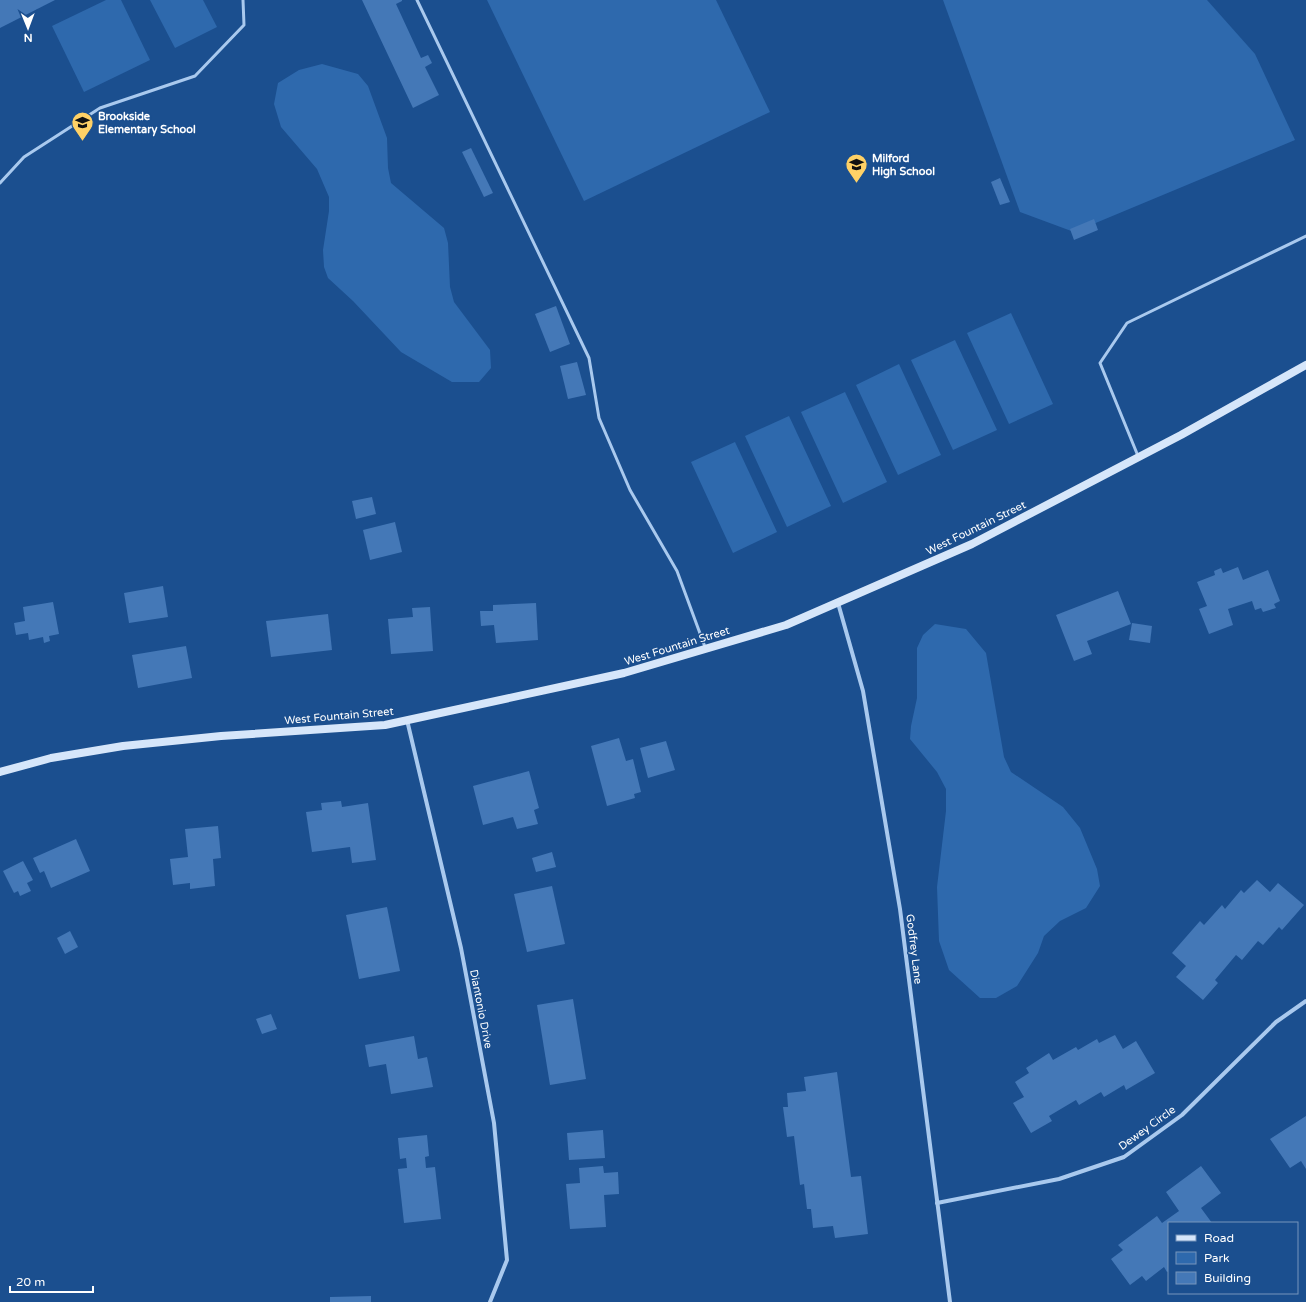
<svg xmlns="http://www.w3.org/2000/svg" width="1306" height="1302" font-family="'Varela Round',sans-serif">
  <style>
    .green { fill: #2e69ad }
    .building { fill: #4478b7 }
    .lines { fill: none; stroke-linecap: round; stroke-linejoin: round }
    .lane { stroke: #a9c9ee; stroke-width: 3 }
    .street { stroke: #a9c9ee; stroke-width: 4 }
    .secondary { stroke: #d6e6fa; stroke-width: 8 }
    .labels { text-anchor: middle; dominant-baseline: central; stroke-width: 3; stroke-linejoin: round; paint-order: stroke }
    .poi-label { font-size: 11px; font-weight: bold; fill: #fff; stroke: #1b4f8f; text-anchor: start }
    .street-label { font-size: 11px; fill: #fff; stroke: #1b4f8f }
  </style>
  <rect width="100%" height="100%" fill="#1b4f8f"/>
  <g class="green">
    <polygon points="106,0 121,0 150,60 84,92 52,26"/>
    <polygon points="150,0 203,0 217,27 175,48"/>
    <polygon points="487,0 716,0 770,112 584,201"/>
    <polygon points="943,0 1207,0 1255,54 1295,140 1074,232 1020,212"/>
    <polygon points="322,64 358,74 368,86 387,138 388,168 391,183 444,228 448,243 450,287 454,302 490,350 491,368 479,382 452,382 401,352 353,301 328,278 324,267 323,250 329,211 329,197 317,169 281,127 274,104 278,83 299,70"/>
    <polygon points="1011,313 1053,404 1009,424 967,333"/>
    <polygon points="955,340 997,430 953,450 911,360"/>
    <polygon points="899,364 941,455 898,475 856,385"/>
    <polygon points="845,392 887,482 843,503 801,412"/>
    <polygon points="789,416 831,506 787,527 745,436"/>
    <polygon points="735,442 777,532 733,553 691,462"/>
    <polygon points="935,624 966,629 986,653 1004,757 1011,772 1063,807 1080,828 1097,869 1100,886 1086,908 1060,921 1044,936 1038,953 1017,986 996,998 980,998 949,970 939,941 937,887 946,811 946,789 937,772 910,739 911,726 917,698 917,648 923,635"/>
  </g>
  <g class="building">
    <polygon points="0,0 55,0 0,28"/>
    <polygon points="362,0 402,0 402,1 396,4 421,58 428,55 432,63 425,67 439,95 413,108"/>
    <polygon points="471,148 493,193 484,197 462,152"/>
    <polygon points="1000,178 1010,202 1000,205 991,182"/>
    <polygon points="1094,219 1098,230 1074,240 1070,229"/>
    <polygon points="556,306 570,344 550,352 535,314"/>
    <polygon points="577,362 586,395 568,399 560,366"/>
    <polygon points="372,497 376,514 356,519 352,501"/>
    <polygon points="395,522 402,552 370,560 363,530"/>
    <polygon points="1238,567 1243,580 1268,570 1280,601 1274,604 1276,608 1263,612 1261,608 1255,610 1252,601 1228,609 1233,625 1209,634 1199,609 1207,606 1197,582 1215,575 1214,571 1221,568 1223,573"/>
    <polygon points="163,586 168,617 129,623 124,593"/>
    <polygon points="1118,591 1131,624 1087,641 1092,654 1074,661 1056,615"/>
    <polygon points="53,602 59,634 49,636 50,641 44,643 43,637 29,640 28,633 16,635 14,623 25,621 23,607"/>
    <polygon points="536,603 538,640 496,643 494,625 481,626 480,611 493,611 493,605"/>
    <polygon points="430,607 433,651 391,654 388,619 413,617 412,608"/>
    <polygon points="328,614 332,650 271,657 266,621"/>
    <polygon points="1132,623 1152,626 1150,643 1129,640"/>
    <polygon points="186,646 192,678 138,688 132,655"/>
    <polygon points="619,738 626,761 633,759 641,792 634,794 635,798 607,806 591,746"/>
    <polygon points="666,741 675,770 648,778 640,748"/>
    <polygon points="529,771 539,808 534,810 538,824 517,829 513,817 483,825 473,786"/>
    <polygon points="341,801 342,807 368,803 376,860 352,863 350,847 312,852 306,812 322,810 321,803"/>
    <polygon points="218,826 221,858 213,859 215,886 190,889 190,883 173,885 170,859 188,857 185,829"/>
    <polygon points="76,839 90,871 51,888 44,871 40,873 33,858"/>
    <polygon points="552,852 556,867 536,872 532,858"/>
    <polygon points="23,861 33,880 27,883 31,891 20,896 18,891 14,893 3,871"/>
    <polygon points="1257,880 1270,892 1278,883 1304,905 1282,930 1279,927 1263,945 1258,941 1242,960 1236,955 1215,980 1218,983 1203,1000 1176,977 1186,966 1172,953 1200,921 1204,925 1222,905 1225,909 1241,890 1244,893"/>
    <polygon points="552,886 565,944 527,952 514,894"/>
    <polygon points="387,907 400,971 359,979 346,915"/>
    <polygon points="70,931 78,947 65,954 57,938"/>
    <polygon points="573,999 586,1079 550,1085 537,1005"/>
    <polygon points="271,1014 277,1029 262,1034 256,1019"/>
    <polygon points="1115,1035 1123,1049 1136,1041 1155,1073 1126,1090 1124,1085 1104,1097 1101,1092 1079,1105 1076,1100 1049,1116 1052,1121 1031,1133 1013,1103 1024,1097 1015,1082 1029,1073 1026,1068 1049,1053 1053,1060 1076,1047 1078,1050 1097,1039 1099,1043"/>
    <polygon points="414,1036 418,1059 427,1057 433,1087 391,1094 386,1064 369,1067 365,1045"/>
    <polygon points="837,1072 851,1177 861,1176 868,1234 835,1238 833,1226 813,1228 811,1209 807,1209 804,1184 800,1185 794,1136 787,1137 783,1107 788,1107 787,1093 806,1091 804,1077"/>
    <polygon points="1306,1116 1306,1169 1301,1161 1290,1168 1270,1139"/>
    <polygon points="603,1130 605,1158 569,1160 567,1133"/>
    <polygon points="427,1135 429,1156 425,1157 426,1168 435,1167 441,1219 404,1223 398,1169 407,1168 406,1158 400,1159 398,1138"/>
    <polygon points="603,1166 604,1173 618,1172 619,1194 604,1195 606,1227 570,1229 566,1184 580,1183 579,1168"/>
    <polygon points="1201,1166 1221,1193 1201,1208 1212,1223 1169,1223 1169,1271 1167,1272 1164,1267 1146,1281 1142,1276 1130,1285 1111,1259 1123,1250 1118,1245 1157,1216 1162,1223 1179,1211 1166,1192"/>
    <polygon points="371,1296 371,1302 330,1302 330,1297"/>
  </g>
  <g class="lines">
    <g class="lane">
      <polyline points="417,0 589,358 599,418 630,490 677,571 705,647"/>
      <polyline points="0,183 24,157 100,108 195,76 244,25 243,0"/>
      <polyline points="1138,456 1100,363 1127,323 1306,236"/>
    </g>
    <g class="street">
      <polyline points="838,603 863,691 900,909 950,1302"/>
      <polyline points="407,720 461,948 494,1123 507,1260 490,1302"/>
      <polyline points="937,1203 1059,1179 1124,1157 1182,1115 1276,1022 1306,1001"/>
    </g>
    <polyline class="secondary" points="0,772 51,758 123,746 221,736 385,725 624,673 786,625 972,544 1181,435 1306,365"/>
  </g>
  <defs>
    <symbol id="school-pin" viewBox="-11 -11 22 30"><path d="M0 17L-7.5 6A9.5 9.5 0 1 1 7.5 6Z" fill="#ffd166" stroke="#1b4f8f"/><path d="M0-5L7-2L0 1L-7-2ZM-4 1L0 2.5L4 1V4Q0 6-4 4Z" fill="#111"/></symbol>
  </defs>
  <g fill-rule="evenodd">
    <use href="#school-pin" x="70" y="110" width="25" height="34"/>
    <use href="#school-pin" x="844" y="152" width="25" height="34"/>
  </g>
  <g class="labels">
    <g class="poi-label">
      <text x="98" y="116">Brookside<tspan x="98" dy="13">Elementary School</tspan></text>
      <text x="872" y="158">Milford<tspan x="872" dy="13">High School</tspan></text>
    </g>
    <g class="street-label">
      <text transform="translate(976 528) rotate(-26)">West Fountain Street</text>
      <text transform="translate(677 646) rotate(-17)">West Fountain Street</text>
      <text transform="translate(339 716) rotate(-5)">West Fountain Street</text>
      <text transform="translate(914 949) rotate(83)">Godfrey Lane</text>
      <text transform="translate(481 1009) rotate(79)">Diantonio Drive</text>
      <text transform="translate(1147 1128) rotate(-36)">Dewey Circle</text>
    </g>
  </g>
  <rect x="1168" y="1222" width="130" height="72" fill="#1b4f8f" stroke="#7695bc"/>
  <rect x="1176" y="1235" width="20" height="6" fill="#d6e6fa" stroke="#7695bc"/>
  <text x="1204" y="1242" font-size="12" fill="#ffffff">Road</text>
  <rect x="1176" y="1252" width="20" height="12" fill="#2e69ad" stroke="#7695bc"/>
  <text x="1204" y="1262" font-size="12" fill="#ffffff">Park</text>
  <rect x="1176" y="1272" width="20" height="12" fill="#4478b7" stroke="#7695bc"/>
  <text x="1204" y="1282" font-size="12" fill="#ffffff">Building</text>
  <g transform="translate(28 28) rotate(179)" stroke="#1b4f8f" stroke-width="3" paint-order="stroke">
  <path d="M0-3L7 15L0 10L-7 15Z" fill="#ffffff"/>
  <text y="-6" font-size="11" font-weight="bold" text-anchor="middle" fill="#ffffff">N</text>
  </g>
  <path d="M10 1286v6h83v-6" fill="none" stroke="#ffffff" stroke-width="2"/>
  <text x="16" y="1286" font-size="12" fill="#ffffff" stroke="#1b4f8f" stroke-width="3" paint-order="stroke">20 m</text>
</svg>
